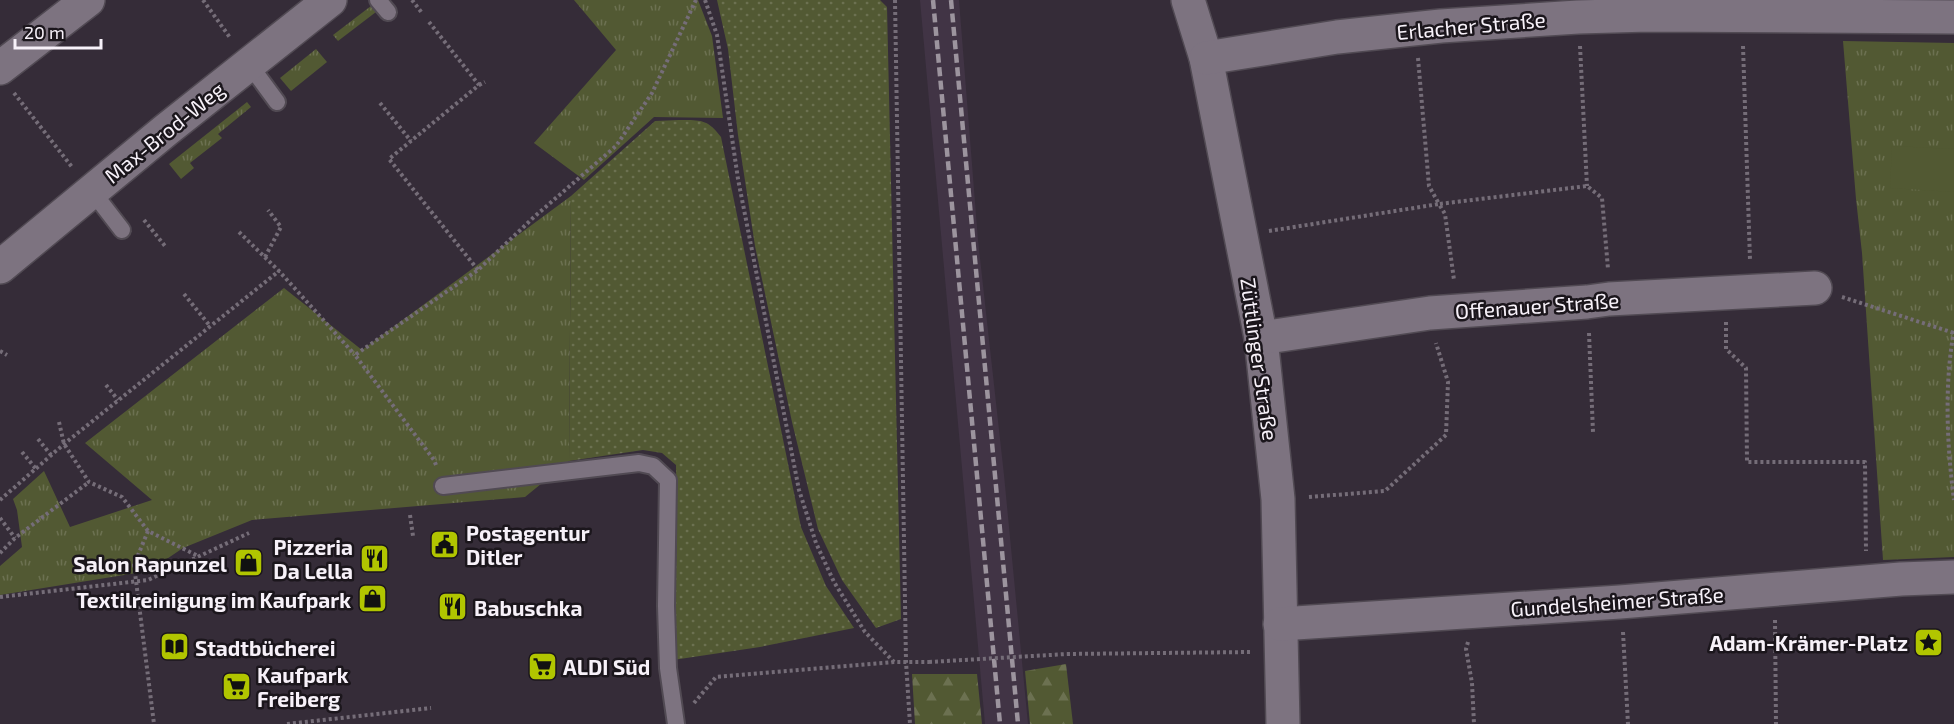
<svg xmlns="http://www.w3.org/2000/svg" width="1954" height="724" font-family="'Exo 2',sans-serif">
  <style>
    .built { fill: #413445 }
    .grass { fill: url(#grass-tufts) }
    .forest { fill: url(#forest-firs) }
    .garden { fill: url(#garden-dots) }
    .pitch { fill: #525933 }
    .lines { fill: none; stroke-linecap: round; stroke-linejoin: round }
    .lane-casing { stroke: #514a53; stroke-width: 20 }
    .street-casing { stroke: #514a53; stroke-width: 36 }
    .path { stroke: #756d78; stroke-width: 4; stroke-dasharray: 3 3; stroke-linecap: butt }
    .lane { stroke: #7d7380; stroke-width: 16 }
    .street { stroke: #7d7380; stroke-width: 33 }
    .rail { stroke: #9c949e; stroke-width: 4.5; stroke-dasharray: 9 4.5; stroke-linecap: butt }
    .path-bridge { stroke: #756d78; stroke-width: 4; stroke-dasharray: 3 3; stroke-linecap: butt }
    .labels { text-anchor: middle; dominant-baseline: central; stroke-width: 5; stroke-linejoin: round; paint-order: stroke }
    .street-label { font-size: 21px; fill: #f7f1f9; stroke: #1b161c }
    .poi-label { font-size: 21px; font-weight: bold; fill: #f7f1f9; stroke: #1b161c; text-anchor: start }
  </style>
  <defs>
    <pattern id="grass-tufts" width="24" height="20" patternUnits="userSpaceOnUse" patternTransform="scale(1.5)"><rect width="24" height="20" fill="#525933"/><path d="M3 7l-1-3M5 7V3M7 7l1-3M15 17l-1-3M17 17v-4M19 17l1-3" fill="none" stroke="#6c7151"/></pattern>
    <pattern id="forest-firs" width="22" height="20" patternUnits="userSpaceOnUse" patternTransform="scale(1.5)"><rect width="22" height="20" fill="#525933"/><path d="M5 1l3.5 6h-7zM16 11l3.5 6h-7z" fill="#6c7151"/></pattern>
    <pattern id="garden-dots" width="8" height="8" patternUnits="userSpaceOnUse" patternTransform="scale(1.5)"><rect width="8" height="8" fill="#525933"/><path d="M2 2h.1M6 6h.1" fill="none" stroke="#6c7151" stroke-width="1.8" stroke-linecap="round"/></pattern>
  </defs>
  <rect width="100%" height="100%" fill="#352c38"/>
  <polygon class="built" points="920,0 959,0 978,240 1004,475 1028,724 985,724"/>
  <g class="grass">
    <polygon points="574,0 698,0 712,36 723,118 654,117 584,180 534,143 616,50"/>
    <polygon points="371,6 376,12 338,41 333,35"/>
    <polygon points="1843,41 1954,43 1954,557 1883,560 1862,253 1856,199"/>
    <polygon points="316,49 327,62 291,91 280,78"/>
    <polygon points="247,102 251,107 218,134 222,138 190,163 194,168 181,179 169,164"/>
    <polygon points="571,196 569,461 525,497 252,520 183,548 149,571 0,595 0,566 22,547 17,510 13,499 44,471 70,527 152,500 85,443 284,288 362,350"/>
  </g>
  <g class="forest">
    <polygon points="1066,664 1073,724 1030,724 1025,671"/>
    <polygon points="912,674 977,674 982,724 915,724"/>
  </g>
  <g class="garden">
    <polygon points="717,0 880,0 887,7 901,619 876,628 842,580 818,529 792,422 755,246 738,135 728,49"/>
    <path d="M679 120C700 120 708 119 721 137L801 527 826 586 854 628 760 647 673 660 677 537 676 465 662 453 643 450 569 461 571 196 655 121Z"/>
  </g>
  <polygon class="pitch" points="1892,146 1954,149 1954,192 1890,188"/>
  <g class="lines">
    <defs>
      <g id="lane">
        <polyline points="378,0 388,12"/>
        <polyline points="249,64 277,102"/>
        <polyline points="92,191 122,230"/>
        <polyline points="443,486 639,463 653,466 668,480 666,606 668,668 676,724"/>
      </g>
      <g id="street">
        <polyline points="1188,0 1206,58 1261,338 1278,499 1283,724"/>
        <polyline points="1206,58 1337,37 1441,26 1578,17 1649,15 1954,17"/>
        <polyline points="0,68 88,0"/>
        <polyline points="0,267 166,130 330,0"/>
        <polyline points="1261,338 1430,313 1587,302 1609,299 1815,288"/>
        <polyline points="1280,624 1620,602 1901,579 1954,577"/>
      </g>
    </defs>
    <use href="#lane" class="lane-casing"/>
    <use href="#street" class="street-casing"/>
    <g class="path">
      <polyline points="203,0 231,39"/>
      <polyline points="412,0 422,13"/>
      <polyline points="705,0 717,35 738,179 799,490 816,543 834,582 865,632 894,662"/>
      <polyline points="895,0 906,662 910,724"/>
      <polyline points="429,22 479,85 389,159 478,270"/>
      <polyline points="1580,46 1587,186"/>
      <polyline points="1743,46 1750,260"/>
      <polyline points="1418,58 1429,186 1439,204 1587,186 1602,198 1608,269"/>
      <polyline points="479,85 485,82"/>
      <polyline points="14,93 72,167"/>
      <polyline points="380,103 411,141"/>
      <polyline points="144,220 165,246"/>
      <polyline points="1269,231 1439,204 1445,214 1454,280"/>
      <polyline points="239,232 279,271 355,355"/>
      <polyline points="265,257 281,227 268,210"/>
      <polyline points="184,294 210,326"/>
      <polyline points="1842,297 1954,333"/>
      <polyline points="1726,322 1726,349 1746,368 1747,462 1865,462 1866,551"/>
      <path d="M1954 331C1944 384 1947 447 1954 500"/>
      <polyline points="1589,333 1593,432"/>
      <polyline points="0,351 7,355"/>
      <polyline points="106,385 118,400"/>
      <polyline points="59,422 64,444 89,482 122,497 148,531 198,556"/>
      <polyline points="38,439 51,455"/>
      <polyline points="22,452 36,469"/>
      <polyline points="436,465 434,460 355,355 478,270 534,217 616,146 652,93 696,0"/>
      <polyline points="1309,497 1385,491 1446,435 1448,382 1436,343"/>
      <polyline points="0,500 64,444 279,271"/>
      <polyline points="410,515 413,536"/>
      <polyline points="0,518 15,538"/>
      <polyline points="148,531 134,565 154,724"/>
      <polyline points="0,553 15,538 89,482"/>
      <polyline points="0,597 148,580 249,533"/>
      <polyline points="1775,620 1776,724"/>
      <polyline points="1623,632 1628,724"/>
      <polyline points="1468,642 1466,649 1472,683 1474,724"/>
      <polyline points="1067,654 1252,652"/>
      <polyline points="694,703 716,677 894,662 929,662"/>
      <polyline points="287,724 431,708"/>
    </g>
    <use href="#lane" class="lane"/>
    <use href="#street" class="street"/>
    <g class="rail">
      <polyline points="933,0 1000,724"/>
      <polyline points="951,0 1018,724"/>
    </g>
    <polyline class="path-bridge" points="929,662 1067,654"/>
  </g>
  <defs>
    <symbol id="civic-square" viewBox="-11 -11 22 22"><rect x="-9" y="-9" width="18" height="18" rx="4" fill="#b1c500" stroke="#1b161c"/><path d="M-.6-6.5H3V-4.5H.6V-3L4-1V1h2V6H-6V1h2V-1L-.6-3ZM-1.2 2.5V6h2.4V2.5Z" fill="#111"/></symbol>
    <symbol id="restaurant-square" viewBox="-11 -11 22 22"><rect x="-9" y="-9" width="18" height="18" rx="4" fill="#b1c500" stroke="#1b161c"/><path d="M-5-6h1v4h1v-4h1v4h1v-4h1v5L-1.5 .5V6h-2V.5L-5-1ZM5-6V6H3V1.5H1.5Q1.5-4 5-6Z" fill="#111"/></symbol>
    <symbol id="shop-square" viewBox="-11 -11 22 22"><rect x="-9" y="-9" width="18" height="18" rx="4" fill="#b1c500" stroke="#1b161c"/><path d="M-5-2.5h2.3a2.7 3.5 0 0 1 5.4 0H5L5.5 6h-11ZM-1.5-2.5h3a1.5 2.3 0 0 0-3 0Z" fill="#111"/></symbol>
    <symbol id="sight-square" viewBox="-11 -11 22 22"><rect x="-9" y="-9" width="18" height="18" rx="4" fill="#b1c500" stroke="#1b161c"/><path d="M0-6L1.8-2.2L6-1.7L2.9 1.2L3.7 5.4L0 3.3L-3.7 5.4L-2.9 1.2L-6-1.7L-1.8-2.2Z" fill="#111"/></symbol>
    <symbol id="library-square" viewBox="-11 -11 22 22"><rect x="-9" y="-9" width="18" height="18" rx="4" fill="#b1c500" stroke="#1b161c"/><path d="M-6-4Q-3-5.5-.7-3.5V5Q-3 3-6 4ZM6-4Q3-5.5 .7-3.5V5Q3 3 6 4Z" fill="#111"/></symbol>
    <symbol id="supermarket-square" viewBox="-11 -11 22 22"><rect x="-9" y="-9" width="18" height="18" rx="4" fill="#b1c500" stroke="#1b161c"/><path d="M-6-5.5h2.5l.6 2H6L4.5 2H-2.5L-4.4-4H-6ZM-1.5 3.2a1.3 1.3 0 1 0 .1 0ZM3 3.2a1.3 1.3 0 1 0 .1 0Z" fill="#111"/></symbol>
  </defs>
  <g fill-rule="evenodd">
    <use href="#civic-square" x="428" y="528" width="33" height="33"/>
    <use href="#restaurant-square" x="358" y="542" width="33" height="33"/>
    <use href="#shop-square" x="232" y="546" width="33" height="33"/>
    <use href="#shop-square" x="356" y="582" width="33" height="33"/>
    <use href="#restaurant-square" x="436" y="590" width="33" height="33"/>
    <use href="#sight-square" x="1912" y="626" width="33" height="33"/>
    <use href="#library-square" x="158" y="630" width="33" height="33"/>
    <use href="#supermarket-square" x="526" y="650" width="33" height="33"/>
    <use href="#supermarket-square" x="220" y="670" width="33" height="33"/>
  </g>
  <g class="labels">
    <g class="street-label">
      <text transform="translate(1471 25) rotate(-5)">Erlacher Straße</text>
      <text transform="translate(164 132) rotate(-39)">Max-Brod-Weg</text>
      <text transform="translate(1537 305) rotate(-4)">Offenauer Straße</text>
      <text transform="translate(1260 359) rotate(82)">Züttlinger Straße</text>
      <text transform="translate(1617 601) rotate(-4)">Gundelsheimer Straße</text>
    </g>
    <g class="poi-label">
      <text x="466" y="532">Postagentur<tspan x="466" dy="24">Ditler</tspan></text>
      <text x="353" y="546" text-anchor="end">Pizzeria<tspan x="353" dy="24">Da Lella</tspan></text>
      <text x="227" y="563" text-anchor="end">Salon Rapunzel</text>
      <text x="351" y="599" text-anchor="end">Textilreinigung im Kaufpark</text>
      <text x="474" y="607">Babuschka</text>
      <text x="1908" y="642" text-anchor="end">Adam-Krämer-Platz</text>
      <text x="195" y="647">Stadtbücherei</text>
      <text x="563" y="666">ALDI Süd</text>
      <text x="257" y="674">Kaufpark<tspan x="257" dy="24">Freiberg</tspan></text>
    </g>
  </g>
  <path d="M15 39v9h86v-9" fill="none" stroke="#f7f1f9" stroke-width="3"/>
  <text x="24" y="39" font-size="18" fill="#f7f1f9" stroke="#1b161c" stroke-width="4.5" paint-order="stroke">20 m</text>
</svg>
